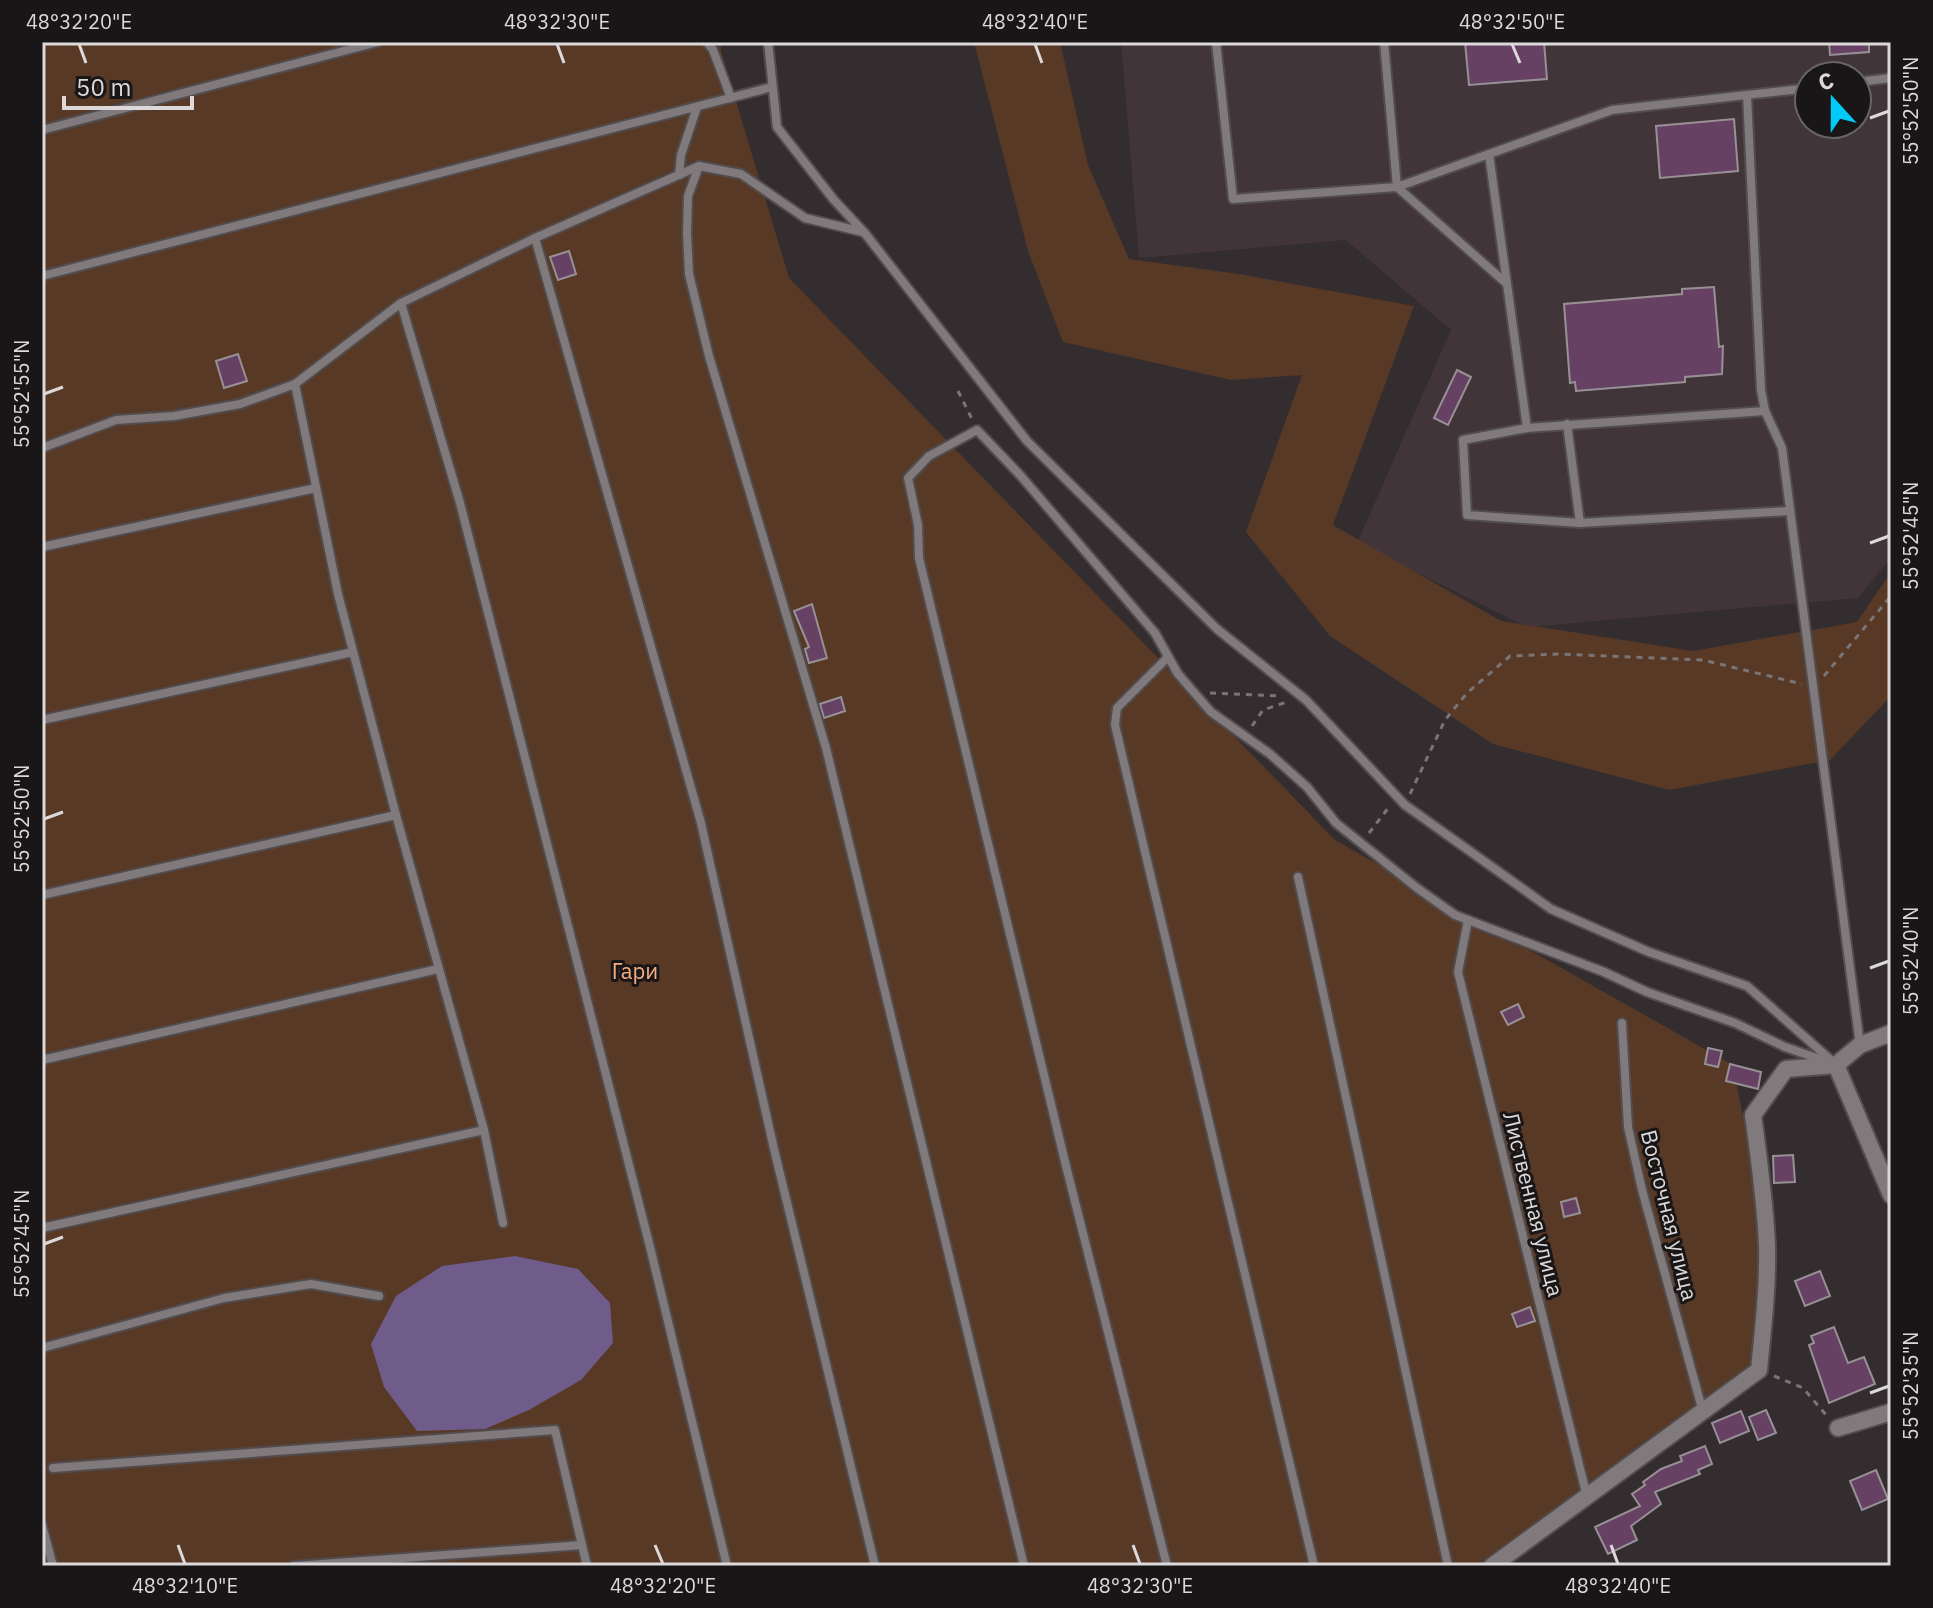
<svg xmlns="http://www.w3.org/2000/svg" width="1933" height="1608" font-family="'IBM Plex Sans',sans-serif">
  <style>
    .built { fill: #413539; fill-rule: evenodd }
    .green { fill: #583926 }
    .water { fill: #6f5c8a }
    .building { fill: #674164; stroke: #979196; stroke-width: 2 }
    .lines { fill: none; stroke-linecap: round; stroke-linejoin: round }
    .service-casing { stroke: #514c4e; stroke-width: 12 }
    .minor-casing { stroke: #514c4e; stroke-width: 20 }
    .path { stroke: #797476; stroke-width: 3; stroke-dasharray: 6 6; stroke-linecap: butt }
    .service { stroke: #817a7c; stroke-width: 8 }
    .minor { stroke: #817a7c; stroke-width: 16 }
    .ticks { fill: none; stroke: #ddd9da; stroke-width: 3 }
    .labels { text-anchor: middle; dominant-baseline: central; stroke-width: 6; stroke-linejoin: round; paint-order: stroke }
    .park-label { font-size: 22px; fill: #f5ac81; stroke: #191617 }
    .street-label { font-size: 22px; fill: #ddd9da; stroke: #191617 }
    .neatline { fill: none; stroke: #ddd9da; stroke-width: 3 }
    .ticks-label { font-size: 20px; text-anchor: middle; fill: #ddd9da }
  </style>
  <rect width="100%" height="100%" fill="#332d2f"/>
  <path class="built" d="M1121 42H1891V558L1858 598 1527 627 1357 543 1451 330 1346 240 1139 258ZM1809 76H1857V124H1809Z"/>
  <g class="green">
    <polygon points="42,42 721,42 721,51 789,278 1335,840 1733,1065 1764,1227 1750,1367 1477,1566 42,1566"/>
    <polygon points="974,42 1060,42 1088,165 1129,259 1239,274 1414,306 1333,525 1501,621 1693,651 1857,622 1891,572 1891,696 1830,760 1669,790 1493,744 1330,636 1246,532 1302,375 1231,380 1063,342 1028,251"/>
  </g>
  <polygon class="water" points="515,1256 578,1269 610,1303 613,1343 581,1380 529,1410 485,1429 417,1431 384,1387 371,1344 396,1296 442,1266"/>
  <g class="building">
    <polygon points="1465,42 1544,42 1547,79 1469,85"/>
    <polygon points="1829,42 1869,42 1869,52 1830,55"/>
    <polygon points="1734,119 1738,171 1660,178 1656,126"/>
    <polygon points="569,251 576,274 558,280 550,257"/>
    <polygon points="1714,287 1719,347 1723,346 1722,374 1685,377 1685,382 1576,391 1575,382 1570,383 1564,304 1682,294 1682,289"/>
    <polygon points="238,354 247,381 224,388 216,361"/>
    <polygon points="1457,370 1471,377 1448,425 1434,418"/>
    <polygon points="812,604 827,658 809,663 805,649 809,647 794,611"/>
    <polygon points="841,697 845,711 824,718 820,704"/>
    <polygon points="1518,1004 1524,1017 1508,1025 1501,1012"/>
    <polygon points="1708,1048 1722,1051 1718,1067 1705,1064"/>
    <polygon points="1730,1064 1761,1072 1758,1089 1726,1081"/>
    <polygon points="1793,1155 1795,1182 1774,1183 1773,1156"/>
    <polygon points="1576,1198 1580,1213 1564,1217 1561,1202"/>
    <polygon points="1820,1271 1830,1296 1805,1306 1795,1281"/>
    <polygon points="1530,1307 1535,1321 1517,1327 1512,1314"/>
    <polygon points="1834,1327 1848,1363 1864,1357 1875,1384 1829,1403 1809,1345 1814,1343 1811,1336"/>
    <polygon points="1766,1410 1776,1433 1758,1440 1749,1417"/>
    <polygon points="1741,1411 1749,1431 1720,1443 1712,1423"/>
    <polygon points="1705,1446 1712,1464 1698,1470 1700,1474 1655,1492 1661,1504 1631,1526 1637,1540 1608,1554 1595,1527 1640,1506 1632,1494 1645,1485 1643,1482 1661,1469 1682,1461 1680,1456"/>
    <polygon points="1876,1470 1888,1499 1862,1510 1850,1481"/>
  </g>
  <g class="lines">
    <defs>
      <g id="service">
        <polyline points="707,42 713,50 731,98"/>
        <polyline points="768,42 777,127 834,200 864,232 1027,441 1217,629 1306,700 1405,805 1551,909 1649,952 1747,986 1832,1061"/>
        <polyline points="1216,42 1233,199 1397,187 1506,283"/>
        <polyline points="1384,42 1397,187 1612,110 1809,88"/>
        <polyline points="1857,82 1891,78"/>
        <polyline points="1747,95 1761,390 1765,411 1782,448 1860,1045"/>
        <polyline points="42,130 378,42"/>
        <polyline points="1489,154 1527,428 1765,411"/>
        <polyline points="699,166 688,196 687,233 689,274 709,356 826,748 1024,1566"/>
        <polyline points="679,175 681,155 697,107"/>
        <polyline points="535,238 701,823 774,1149 875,1566"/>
        <polyline points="42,276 772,87"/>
        <polyline points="401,303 460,503 650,1247 727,1566"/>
        <polyline points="295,384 338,594 396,815 484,1130 503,1223"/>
        <polyline points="1567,424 1580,523 1789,511"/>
        <polyline points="1527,428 1463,440 1467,515 1580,523"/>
        <polyline points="42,448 116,420 174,416 240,404 295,384 401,303 535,238 699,166 741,174 805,218 863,232"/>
        <polyline points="42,547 316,488"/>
        <polyline points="1165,660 1117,708 1115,725 1314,1566"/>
        <polyline points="42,720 353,652"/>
        <polyline points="1298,877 1448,1566"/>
        <polyline points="42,895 396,815"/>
        <polyline points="1468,920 1458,972 1587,1497"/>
        <polyline points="1622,1023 1628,1127 1642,1190 1703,1412"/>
        <polyline points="42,1060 438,969"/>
        <polyline points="42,1228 484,1130"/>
        <polyline points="42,1348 224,1298 311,1284 379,1296"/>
        <polyline points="53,1468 555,1430 587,1566"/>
        <polyline points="42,1525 53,1566"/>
        <polyline points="294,1566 582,1545"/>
        <polyline points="1167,1566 1066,1166 919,558 918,525 908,478 929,456 977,430 1020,475 1155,633 1178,674 1211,712 1270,754 1307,787 1336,823 1417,888 1455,915 1604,972 1647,992 1735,1023 1785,1047 1828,1062"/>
      </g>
      <g id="minor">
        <polyline points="1836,1065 1891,1195"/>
        <polyline points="1836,1065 1860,1045 1891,1033"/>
        <polyline points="1838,1428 1891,1412"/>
        <path d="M1492 1566 1759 1370C1763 1329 1768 1287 1767 1245 1765 1202 1759 1158 1753 1115L1786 1069 1836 1065"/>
      </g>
    </defs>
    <use href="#service" class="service-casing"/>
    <use href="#minor" class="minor-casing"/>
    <g class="path">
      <polyline points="958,391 972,419"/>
      <polyline points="1824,676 1891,596"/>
      <polyline points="1210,693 1279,696"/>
      <polyline points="1252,726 1263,710 1287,702"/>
      <polyline points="1410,794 1445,720 1467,693 1510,656 1561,654 1703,660 1802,684"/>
      <polyline points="1369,833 1389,807"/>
      <polyline points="1774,1376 1803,1388 1827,1416"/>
    </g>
    <use href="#service" class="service"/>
    <use href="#minor" class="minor"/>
  </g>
  <path class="ticks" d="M79 44 86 63M557 44 564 63M1035 44 1042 63M1512 44 1520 63M1870 118 1889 111M44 394 63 387M1870 543 1889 536M44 819 63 812M1870 968 1889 961M44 1244 63 1237M1870 1393 1889 1386M178 1545 185 1564M655 1545 663 1564M1133 1545 1140 1564M1611 1545 1618 1564"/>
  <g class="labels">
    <g class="park-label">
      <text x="635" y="970">Гари</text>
    </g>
    <g class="street-label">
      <text transform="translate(1534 1204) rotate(76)">Лиственная улица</text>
      <text transform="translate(1670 1215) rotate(76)">Восточная улица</text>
    </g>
  </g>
  <rect width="1933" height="1608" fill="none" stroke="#191617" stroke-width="88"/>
  <g transform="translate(1833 100) rotate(339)"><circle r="38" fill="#191617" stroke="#676465" stroke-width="2"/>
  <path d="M0-6L14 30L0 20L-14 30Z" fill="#00cbf8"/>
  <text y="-12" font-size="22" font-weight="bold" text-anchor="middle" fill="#ddd9da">С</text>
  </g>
  <path d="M64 96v12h128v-12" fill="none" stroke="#ddd9da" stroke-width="4"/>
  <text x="76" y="96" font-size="24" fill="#ddd9da" stroke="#191617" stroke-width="6" paint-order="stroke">50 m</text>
  <rect x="44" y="44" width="1845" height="1520" class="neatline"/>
  <g class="ticks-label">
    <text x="79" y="29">48°32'20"E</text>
    <text x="557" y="29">48°32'30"E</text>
    <text x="1035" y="29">48°32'40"E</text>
    <text x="1512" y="29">48°32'50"E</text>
    <text transform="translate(1911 111) rotate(-90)" y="7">55°52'50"N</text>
    <text transform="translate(22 394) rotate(-90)" y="7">55°52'55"N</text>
    <text transform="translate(1911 536) rotate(-90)" y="7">55°52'45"N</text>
    <text transform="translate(22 819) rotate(-90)" y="7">55°52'50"N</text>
    <text transform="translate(1911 961) rotate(-90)" y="7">55°52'40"N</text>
    <text transform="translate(22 1244) rotate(-90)" y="7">55°52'45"N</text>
    <text transform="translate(1911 1386) rotate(-90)" y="7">55°52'35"N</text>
    <text x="185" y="1593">48°32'10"E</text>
    <text x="663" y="1593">48°32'20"E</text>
    <text x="1140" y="1593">48°32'30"E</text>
    <text x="1618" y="1593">48°32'40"E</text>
  </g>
</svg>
